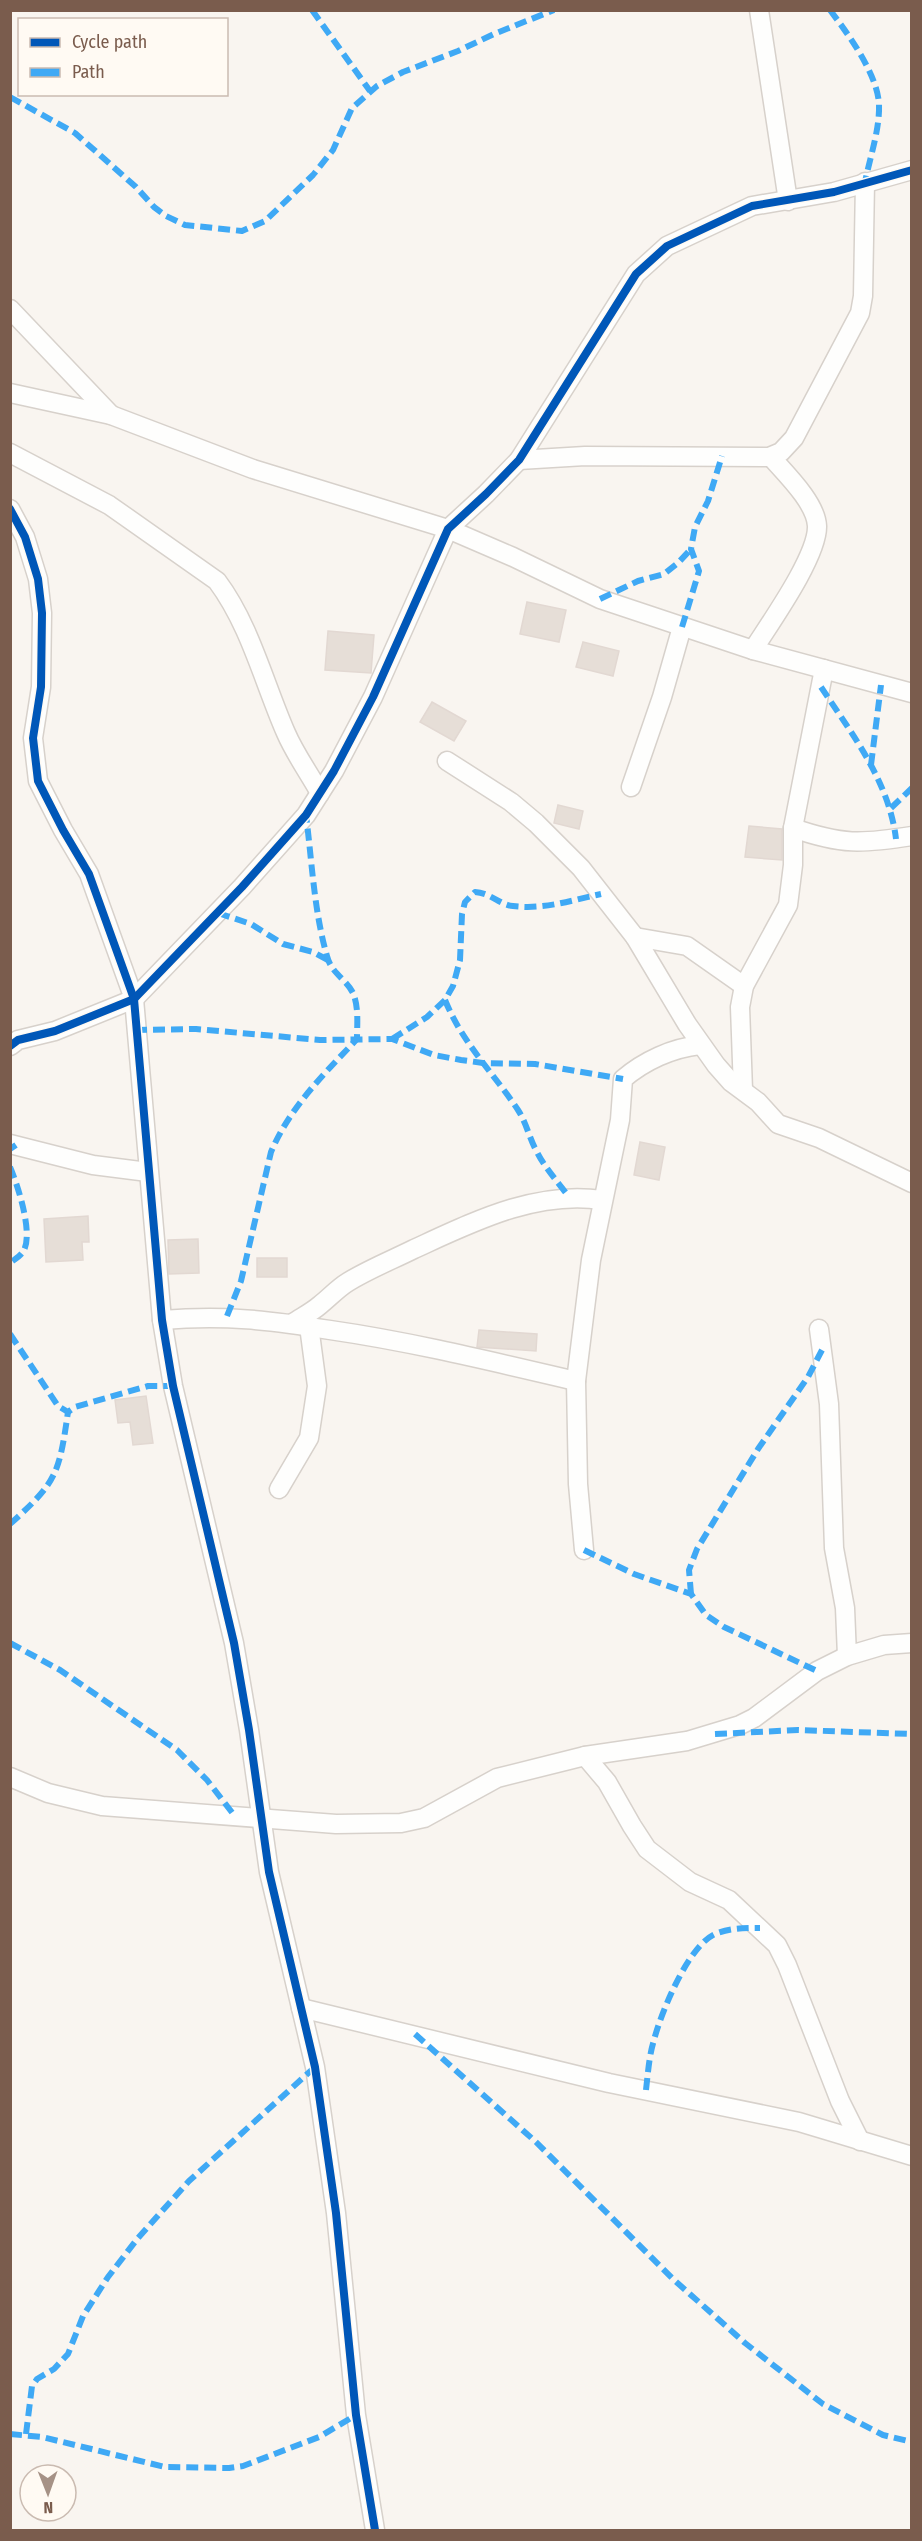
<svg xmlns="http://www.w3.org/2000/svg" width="922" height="2541" font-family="'Fira Sans Condensed',sans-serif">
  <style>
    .building { fill: #e6ded7; stroke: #e2d8d2; stroke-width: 1.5 }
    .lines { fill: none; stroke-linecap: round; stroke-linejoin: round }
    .street-casing { stroke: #d7d1cb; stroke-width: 21 }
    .street { stroke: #fefefd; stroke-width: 18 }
    .quiet { stroke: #3fa9f5; stroke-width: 6; stroke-dasharray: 12 6; stroke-linecap: butt }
    .cycleway-casing { stroke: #fffaf3; stroke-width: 11 }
    .cycleway { stroke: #0057b8; stroke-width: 8 }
  </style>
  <rect width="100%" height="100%" fill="#f9f5f0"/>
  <g class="building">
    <polygon points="527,602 566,610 559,642 520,634"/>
    <polygon points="328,631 374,635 371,673 325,670"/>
    <polygon points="583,642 619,651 613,676 576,667"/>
    <polygon points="432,702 466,721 454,741 420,722"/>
    <polygon points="558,805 583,811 579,829 554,823"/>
    <polygon points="749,826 782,829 782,860 745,857"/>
    <polygon points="640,1142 665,1147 659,1180 634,1175"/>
    <polygon points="88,1216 89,1242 82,1242 83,1260 46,1262 44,1219"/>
    <polygon points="198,1239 199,1273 169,1274 168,1240"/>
    <rect x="257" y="1258" width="30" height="19"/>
    <polygon points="479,1330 537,1334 536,1351 477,1347"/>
    <polygon points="146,1396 153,1443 133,1445 130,1422 118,1423 115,1400"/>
  </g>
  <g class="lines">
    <defs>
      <g id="street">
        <polyline points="759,10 788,201"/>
        <polyline points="10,309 111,415"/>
        <polyline points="10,393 111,415 253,469 448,529 513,557 600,599 753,650 912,693"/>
        <path d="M10 453 109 505 217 581C250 625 264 683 286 733 295 754 309 773 320 793"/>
        <polyline points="519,460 585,456 769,457 781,452 794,438 860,313 863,296 865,182"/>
        <polyline points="10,509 25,537 38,579 42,613 41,687 33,738 38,781 63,830 89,874 134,999 162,1320 173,1386 234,1643 249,1730 269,1872 315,2067 336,2213 356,2415 375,2530"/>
        <path d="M753 650C770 623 818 556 817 526 816 503 786 474 771 457"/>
        <polyline points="447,761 511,802 536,823 581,868 635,937 687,1024 716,1065 731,1082 758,1102 778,1124 819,1138 912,1183"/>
        <polyline points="631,787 662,697 682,627"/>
        <path d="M793 828C842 845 861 844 912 836"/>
        <polyline points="635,937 687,946 744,986"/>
        <polyline points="10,1046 18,1040 55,1031 134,999 242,887 306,815 334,771 373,697 448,529 486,494 519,460 636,274 667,246 752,206 834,192 912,170"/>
        <polyline points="743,1090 740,1007 744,986 788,905 793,865 793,828 824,669"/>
        <polyline points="10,1144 93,1165 148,1172"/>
        <path d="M162 1320C225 1315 269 1320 330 1330 413 1342 494 1362 576 1381"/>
        <path d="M293 1323C302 1317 312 1312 320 1305 330 1297 338 1288 348 1282 369 1269 392 1260 414 1249 473 1222 536 1190 602 1200"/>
        <polyline points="819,1329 829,1404 834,1548 845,1608 847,1656"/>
        <polyline points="279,1489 309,1438 317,1386 309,1326"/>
        <path d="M584 1550 578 1484 576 1381 591 1260 620 1120 623 1079C644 1061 672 1048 700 1045"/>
        <polyline points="585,1756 607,1782 632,1826 647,1849 690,1882 729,1900 777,1945 787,1965 840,2101 860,2141"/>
        <polyline points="10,1777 48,1793 102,1806 336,1824 401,1823 424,1818 497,1778 585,1756 687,1741 740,1725 754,1718 817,1671 847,1656 884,1645 912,1643"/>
        <polyline points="301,2008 609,2083 799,2122 912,2156"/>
      </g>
    </defs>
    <use href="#street" class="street-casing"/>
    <use href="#street" class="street"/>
    <g class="quiet">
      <polyline points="312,10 370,91"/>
      <path d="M830 10C848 34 877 73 879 104 880 129 870 157 865 182"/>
      <polyline points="10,97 75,133 136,187 154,207 166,216 185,225 242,231 265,221 313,175 333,150 352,108 377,86 403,72 458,51 494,34 554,10"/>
      <polyline points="600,599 638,581 664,574 678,563 691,549"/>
      <polyline points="682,627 699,571 691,549 695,527 708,501 722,456"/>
      <path d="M821 687C852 734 889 781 896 839"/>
      <polyline points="871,765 881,685"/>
      <polyline points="891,808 912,788"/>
      <polyline points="218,913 251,924 283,944 313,952 328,960"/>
      <path d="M445 1000C463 1044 492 1071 518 1110 527 1124 529 1138 537 1152 545 1168 558 1182 569 1197"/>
      <polyline points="135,1030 196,1029 320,1040 392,1039 434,1055 461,1060 483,1063 535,1064 623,1079"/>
      <path d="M392 1039 427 1017 445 1000 453 986 460 960 462 914 465 902 475 892C491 893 500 905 513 906 544 910 572 900 601 894"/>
      <polyline points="10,1149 16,1145"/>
      <path d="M10 1167C18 1186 33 1232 24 1250 21 1256 15 1259 10 1263"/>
      <path d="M227 1316 241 1281 271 1152C290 1107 324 1074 357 1039 357 1025 359 1007 353 993 346 979 331 973 327 956 314 911 312 862 306 815"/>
      <polyline points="10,1334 58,1406 68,1412 75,1407 148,1386 173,1386"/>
      <path d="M10 1524C57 1482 59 1474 68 1412"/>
      <polyline points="584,1550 634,1574 691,1594 706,1615 724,1627 817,1671"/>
      <polyline points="691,1594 689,1570 697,1549 758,1449 808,1377 822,1350"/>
      <polyline points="10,1643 60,1670 177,1750 207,1780 234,1815"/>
      <polyline points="715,1734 798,1730 912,1734"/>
      <polyline points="415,2034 536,2142 673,2279 745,2343 823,2404 883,2435 912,2442"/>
      <path d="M646 2090C648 2073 649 2056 654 2040 661 2013 688 1946 715 1934 730 1928 744 1928 760 1928"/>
      <polyline points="10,2434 42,2437 165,2467 229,2468 243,2466 319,2437 356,2415"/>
      <polyline points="26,2434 32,2386 37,2379 54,2369 68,2354 83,2316 108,2277 138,2238 189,2181 315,2067"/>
    </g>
    <defs>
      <g id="cycleway">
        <polyline points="10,509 25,537 38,579 42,613 41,687 33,738 38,781 63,830 89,874 134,999 162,1320 173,1386 234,1643 249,1730 269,1872 315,2067 336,2213 356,2415 375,2530"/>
        <polyline points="10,1046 18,1040 55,1031 134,999 242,887 306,815 334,771 373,697 448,529 486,494 519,460 636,274 667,246 752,206 834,192 912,170"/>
      </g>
    </defs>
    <use href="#cycleway" class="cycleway-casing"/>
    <use href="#cycleway" class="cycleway"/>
  </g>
  <rect width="922" height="2541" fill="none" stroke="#7a5c4d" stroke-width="24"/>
  <rect x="18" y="18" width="210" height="78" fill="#fffaf3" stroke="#cabbb1" stroke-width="1.5"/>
  <rect x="30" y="38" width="30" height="9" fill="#0057b8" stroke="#cabbb1" stroke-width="1.5"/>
  <text x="72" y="48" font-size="18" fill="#7a5c4d">Cycle path</text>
  <rect x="30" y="68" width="30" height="9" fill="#3fa9f5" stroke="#cabbb1" stroke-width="1.5"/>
  <text x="72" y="78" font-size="18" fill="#7a5c4d">Path</text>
  <g transform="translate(48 2493) rotate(179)"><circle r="28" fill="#fffaf3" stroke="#cabbb1" stroke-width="1.5"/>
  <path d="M0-4.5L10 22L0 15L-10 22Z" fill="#a69286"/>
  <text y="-9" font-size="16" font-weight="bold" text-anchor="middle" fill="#7a5c4d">N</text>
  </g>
</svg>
